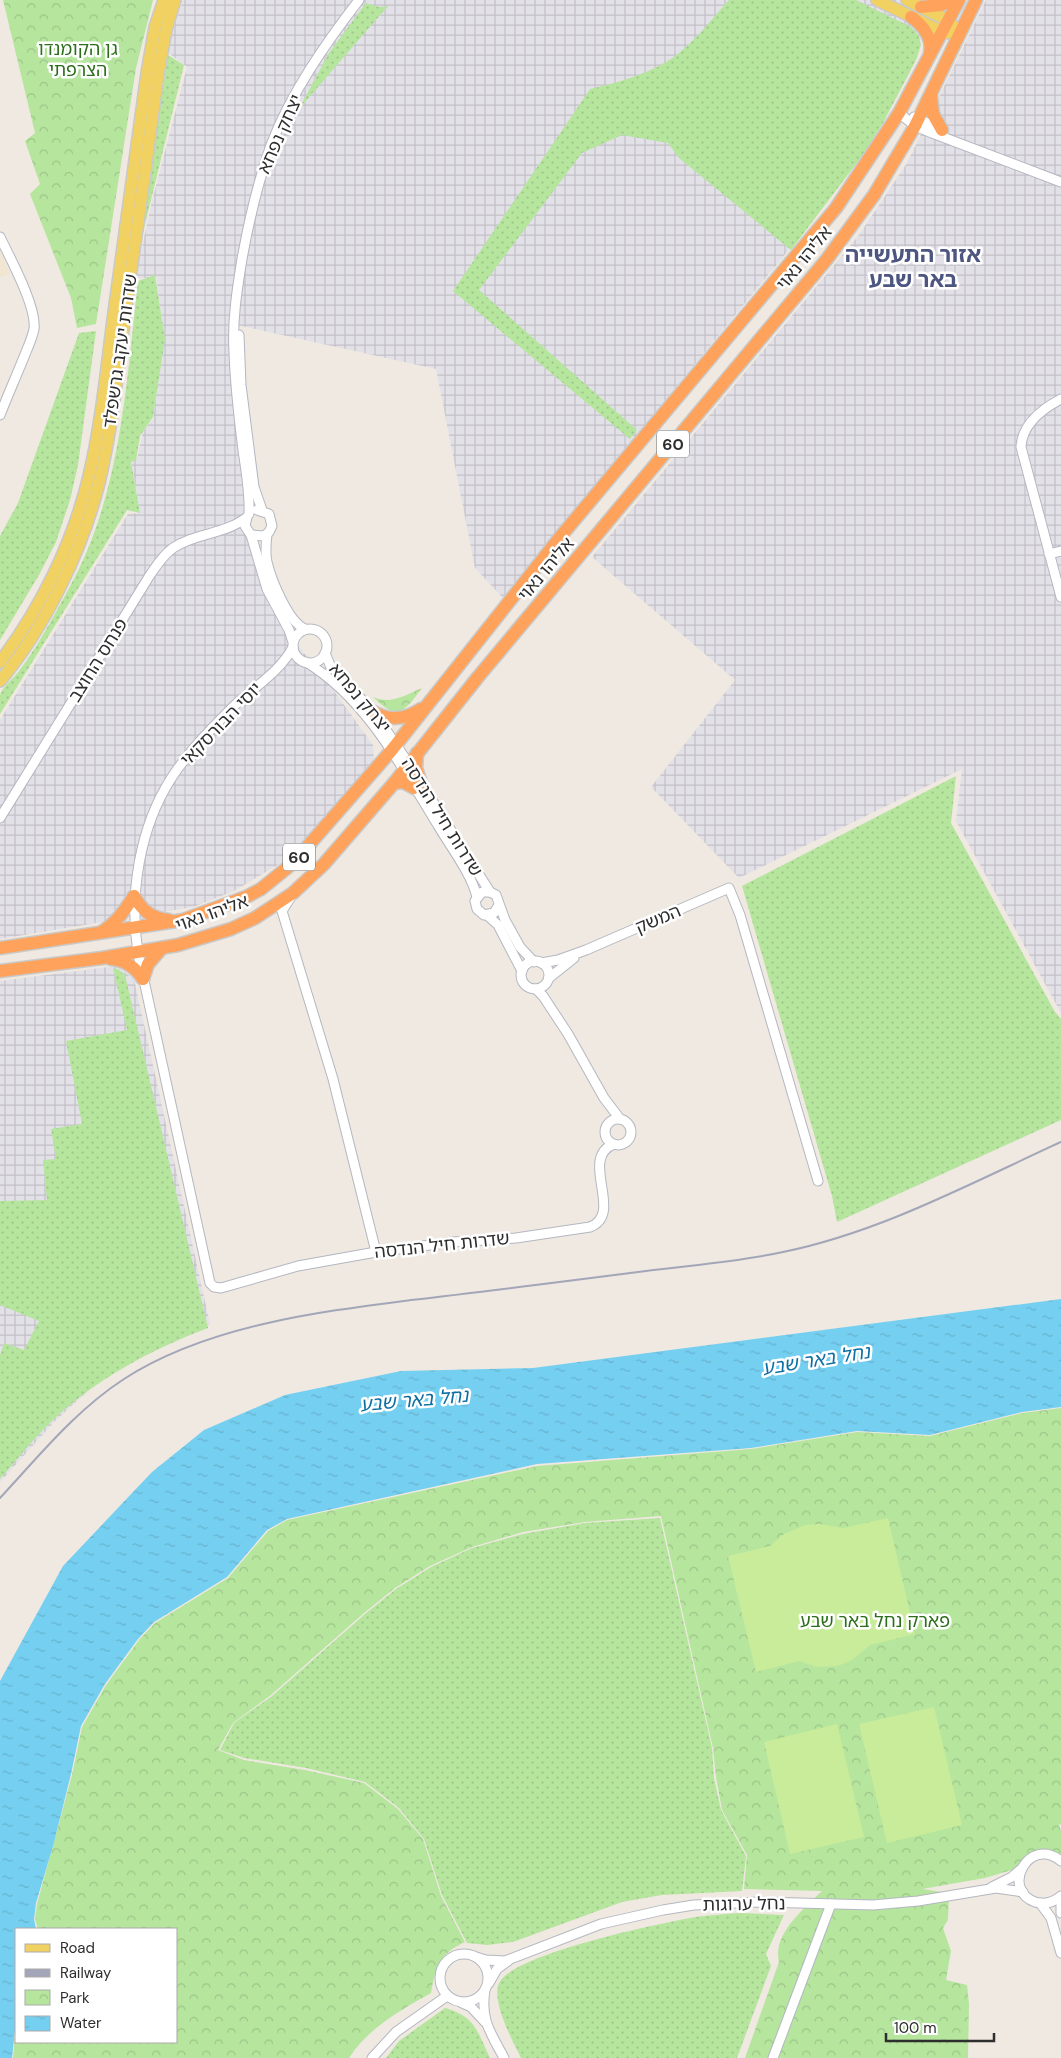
<svg xmlns="http://www.w3.org/2000/svg" width="1061" height="2058" font-family="'DM Sans','Noto Sans Hebrew',sans-serif">
  <style>
    .industrial { fill: url(#industrial-grid) }
    .education { fill: #f0e6d1 }
    .grass { fill: url(#grass-dots) }
    .park { fill: url(#park-crowns) }
    .pitch { fill: #c9ec9a }
    .water { fill: url(#water-ripples) }
    .lines { fill: none; stroke-linecap: round; stroke-linejoin: round }
    .minor-casing { stroke: #b4b7c1; stroke-width: 11 }
    .major-casing { stroke: #c9c9c9; stroke-width: 14 }
    .highway-casing { stroke: #c9c9c9; stroke-width: 15 }
    .minor { stroke: #fff; stroke-width: 9 }
    .major { stroke: #f2d163; stroke-width: 11 }
    .highway { stroke: #ffa35c; stroke-width: 12 }
    .rail { stroke: #a3a6b8; stroke-width: 2 }
    .labels { text-anchor: middle; dominant-baseline: central; stroke-width: 5; stroke-linejoin: round; paint-order: stroke }
    .shield { fill: #fff; stroke: #6d6d6d; stroke-width: 1 }
    .shield-label { font-size: 16px; font-weight: bold; fill: #2e2e2e }
    .park-label { font-size: 18px; fill: #2c6e1b; stroke: #fff }
    .street-label { font-size: 18px; fill: #2e2e2e; stroke: #fff }
    .water-label { font-size: 19px; font-style: italic; fill: #0d6fa3; stroke: #fff }
    .district-label { font-size: 22px; font-weight: bold; fill: #4d5680; stroke: #fff }
  </style>
  <defs>
    <pattern id="industrial-grid" width="8" height="8" patternUnits="userSpaceOnUse" patternTransform="scale(1.25)"><rect width="8" height="8" fill="#e3e1e8"/><path d="M0 4h8M4 0v8" fill="none" stroke="#c3c1c7"/></pattern>
    <pattern id="grass-dots" width="8" height="8" patternUnits="userSpaceOnUse" patternTransform="scale(1.25)"><rect width="8" height="8" fill="#b6e59e"/><path d="M2 2h.1M6 6h.1" fill="none" stroke="#9dc588" stroke-width="1.8" stroke-linecap="round"/></pattern>
    <pattern id="park-crowns" width="20" height="18" patternUnits="userSpaceOnUse" patternTransform="scale(1.25)"><rect width="20" height="18" fill="#b6e59e"/><path d="M2 6a3 3 0 1 1 6 0M12 15a3 3 0 1 1 6 0" fill="none" stroke="#9dc588"/></pattern>
    <pattern id="water-ripples" width="26" height="14" patternUnits="userSpaceOnUse" patternTransform="scale(1.25)"><rect width="26" height="14" fill="#75cff0"/><path d="M2 4q2-2 4 0t4 0M15 11q2-2 4 0t4 0" fill="none" stroke="#66b2ce"/></pattern>
  </defs>
  <rect width="100%" height="100%" fill="#efe9e1"/>
  <g class="industrial">
    <polygon points="183,0 943,0 862,147 815,218 503,598 475,568 436,369 232,324 230,369 251,546 286,631 326,680 373,745 374,761 286,860 234,891 193,907 0,939 0,720 128,514 140,513 131,461 137,459 143,431 153,419 164,337 156,277 135,279 152,201 187,67 166,51"/>
    <polygon points="986,0 1061,0 1061,1013 956,821 962,769 739,878 651,787 735,680 592,557 859,235 907,163"/>
    <polygon points="116,966 134,979 210,1324 141,1353 100,1380 54,1422 0,1482 0,981"/>
  </g>
  <polygon class="education" points="0,251 10,274 0,277"/>
  <g class="grass">
    <path d="M729 0H856L911 27 919 36 921 45 916 60 883 123 862 156 791 250 679 158 668 143 622 135 582 153 479 290 637 430 630 439 453 291 590 89C616 83 642 76 666 62 690 48 710 21 729 0Z"/>
    <polygon points="366,3 379,7 388,6 299,109 329,53"/>
    <polygon points="168,55 184,65 138,253"/>
    <path d="M155 275 165 339 153 417 140 436 136 460 131 462 140 513 127 510 0 714C0 708 0 700 0 695 3 686 14 678 19 671 38 646 53 617 68 590 121 496 126 386 138 281Z"/>
    <polygon points="96,331 78,465 70,500 56,542 39,575 0,640 0,536 18,503 79,333"/>
    <polygon points="956,776 951,823 1055,1012 1061,1019 1061,1120 837,1222 832,1196 742,886"/>
    <path d="M113 968 119 970 125 975 208 1328C150 1350 96 1379 51 1422 33 1439 17 1460 0 1479V1355L4 1343 24 1350 39 1321 0 1305V1201L47 1200 43 1160 56 1159 51 1129 82 1124 66 1041 127 1030Z"/>
    <polygon points="660,1518 712,1748 714,1778 721,1810 746,1856 742,1891 662,1895 622,1902 513,1942 487,1945 467,1943 442,1895 424,1839 399,1808 365,1782 306,1768 244,1758 220,1750 234,1723 272,1696 365,1614 396,1589 431,1567 472,1548 523,1534 585,1523"/>
    <path d="M740 1913 784 1915 766 1954 771 1966 737 2058H521C513 2041 488 1997 501 1980 523 1952 657 1924 695 1917 710 1915 725 1914 740 1913Z"/>
    <path d="M445 2008C476 2017 477 2031 490 2058H386L399 2041Z"/>
  </g>
  <g class="park">
    <polygon points="3,0 153,0 136,68 96,324 77,328 71,298 30,194 40,184 25,141 35,133"/>
    <path d="M422 688C404 712 398 722 373 697 390 705 406 695 422 688Z"/>
    <path d="M1061 1408V1824L1059 1825 1061 1831V1854L1043 1850 1035 1851 1025 1856 1015 1869 985 1878 922 1889 949 1893 948 1920 943 1928 951 1951 946 1980 967 1985 969 2004 968 2058H745L779 1962C772 1934 804 1909 822 1891L744 1889 747 1855 722 1810 716 1777 713 1748 661 1516 585 1522 523 1532 472 1547 430 1566 395 1588 364 1613 271 1695 233 1723 218 1750 244 1760 305 1770 364 1783 398 1809 423 1839 441 1896 465 1942C439 1954 436 1966 431 1993 401 2010 368 2028 349 2058H13L16 2027V2042H176V1929H38L35 1919 37 1904 72 1775 82 1727 106 1685 139 1640 155 1623 228 1578 268 1531 287 1520 537 1466 751 1449 857 1432 930 1436 1022 1413Z"/>
  </g>
  <g class="pitch">
    <polygon points="888,1518 915,1634 870,1645 852,1660 838,1666 816,1667 800,1661 756,1672 728,1556 770,1546 784,1534 805,1525 820,1524 843,1528"/>
    <polygon points="934,1707 962,1825 887,1843 859,1724"/>
    <polygon points="837,1724 864,1837 790,1854 764,1742"/>
  </g>
  <polygon class="water" points="1061,1299 1061,1407 1022,1412 930,1435 857,1431 751,1448 537,1464 287,1519 267,1530 227,1577 154,1622 138,1639 105,1684 81,1726 71,1774 53,1846 36,1903 34,1919 36,1929 16,1929 16,2021 12,2058 0,2058 0,1681 63,1566 152,1472 204,1430 285,1395 401,1371 533,1368"/>
  <g class="lines">
    <defs>
      <g id="minor">
        <polyline points="899,113 915,126 932,133 1061,182"/>
        <polyline points="914,117 941,129"/>
        <path d="M0 237C10 258 37 307 34 329 33 335 30 342 28 347 19 370 9 392 0 415"/>
        <polyline points="239,335 241,385 254,487 262,510"/>
        <path d="M1061 399C1042 409 1022 425 1021 447L1061 597"/>
        <path d="M249 514C250 493 246 471 243 450 239 418 235 385 234 352 232 321 237 290 242 259 249 220 258 182 271 145 291 93 325 44 359 0"/>
        <polyline points="247,517 245,526 251,535 267,589 289,630 293,642"/>
        <path d="M267 534C266 543 265 553 267 562 271 579 288 622 305 629"/>
        <polyline points="251,535 264,536 269,532 272,526 269,514 257,510"/>
        <polyline points="1049,554 1061,551"/>
        <circle cx="310" cy="646" r="17"/>
        <path d="M293 647C280 672 254 687 234 706 212 728 189 751 172 777 139 828 129 895 138 953L210 1283 214 1287 221 1288 298 1266 376 1252 453 1242 516 1238 590 1227C625 1214 578 1158 614 1144"/>
        <polyline points="325,653 330,665 376,715 411,767"/>
        <path d="M306 662C367 699 403 769 439 827 452 849 471 873 477 897"/>
        <polyline points="419,780 490,892"/>
        <path d="M0 818 150 575C157 565 163 555 173 548 195 533 223 535 246 518"/>
        <polyline points="292,895 282,911 333,1079 376,1252"/>
        <polyline points="499,905 494,913 484,915 477,909 475,901 482,892 490,892 496,895 505,920 520,947 534,962"/>
        <polyline points="487,915 498,925 522,971"/>
        <circle cx="535" cy="975" r="14"/>
        <polyline points="541,963 558,960 586,950 729,888 740,915 818,1181"/>
        <polyline points="549,978 574,958"/>
        <polyline points="536,989 543,996 568,1034 604,1098 620,1119"/>
        <circle cx="618" cy="1132" r="13"/>
        <path d="M1061 1861C1029 1835 1000 1889 1035 1902 1045 1905 1053 1903 1061 1896"/>
        <polyline points="992,1887 1012,1877 1020,1870"/>
        <polyline points="1040,1903 1051,1918 1061,1953"/>
        <polyline points="1061,1903 1061,1913"/>
        <circle cx="464" cy="1978" r="24"/>
        <polyline points="476,1957 486,1960 505,1961 601,1924 663,1910 694,1905 758,1902 873,1905 918,1901 996,1888 1023,1892"/>
        <polyline points="489,1983 497,1969 508,1961"/>
        <path d="M485 1990C480 2020 491 2033 504 2058"/>
        <polyline points="462,2003 471,2007 485,2022"/>
        <polyline points="372,2058 396,2032 447,1996"/>
        <polyline points="773,2058 831,1904"/>
      </g>
      <g id="major">
        <polyline points="877,0 943,32 960,34"/>
        <polyline points="907,0 949,21 954,27"/>
        <path d="M0 662C40 609 72 545 88 480 102 423 107 363 115 305 126 227 137 150 147 73L155 27 164 0"/>
        <path d="M0 681C45 627 82 551 99 483 113 425 118 365 126 307 137 229 148 152 158 74L166 30 175 0"/>
      </g>
      <g id="highway">
        <polyline points="921,7 941,5 952,0"/>
        <path d="M911 17C923 25 933 38 930 54"/>
        <polyline points="931,96 933,114 942,130"/>
        <path d="M372 711C388 721 405 720 421 709"/>
        <polyline points="417,753 416,768 421,783"/>
        <polyline points="394,783 403,782 414,788"/>
        <path d="M134 896C143 912 152 918 169 920"/>
        <path d="M103 931C117 922 125 910 134 896"/>
        <polyline points="0,948 183,920 246,897 261,889 293,863 391,751 561,536 836,208 899,113 959,0"/>
        <path d="M111 959C125 960 135 967 143 979"/>
        <polyline points="0,971 102,958 178,945 231,929 255,918 293,893 324,864 394,783 478,677 827,259 874,195 915,126 976,0"/>
        <polyline points="143,979 148,964 161,949"/>
      </g>
    </defs>
    <use href="#minor" class="minor-casing"/>
    <use href="#major" class="major-casing"/>
    <use href="#highway" class="highway-casing"/>
    <use href="#minor" class="minor"/>
    <use href="#major" class="major"/>
    <use href="#highway" class="highway"/>
    <path class="rail" d="M0 1498C39 1456 76 1410 124 1379 206 1326 317 1312 411 1300 490 1291 568 1281 646 1271 692 1265 738 1262 783 1252 881 1232 971 1183 1061 1142"/>
  </g>
  <g class="labels">
    <g class="shield">
      <rect x="657" y="430.5" width="32" height="27" rx="4"/>
      <rect x="283" y="843.5" width="32" height="27" rx="4"/>
    </g>
    <g class="shield-label">
      <text x="673" y="444">60</text>
      <text x="299" y="857">60</text>
    </g>
    <g class="park-label">
      <text x="78" y="49">גן הקומנדו<tspan x="78" dy="21">הצרפתי</tspan></text>
      <text x="875" y="1621">פארק נחל באר שבע</text>
    </g>
    <g class="street-label">
      <text transform="translate(280 134) rotate(-66)">יצחק נפחא</text>
      <text transform="translate(804 258) rotate(-51)">אליהו נאוי</text>
      <text transform="translate(120 351) rotate(-82)">שדרות יעקב גרשפלד</text>
      <text transform="translate(546 569) rotate(-50)">אליהו נאוי</text>
      <text transform="translate(98 660) rotate(-58)">פנחס החוצב</text>
      <text transform="translate(360 698) rotate(50)">יצחק נפחא</text>
      <text transform="translate(221 724) rotate(-46)">יוסי הבורסקאי</text>
      <text transform="translate(442 817) rotate(58)">שדרות חיל הנדסה</text>
      <text transform="translate(212 913) rotate(-20)">אליהו נאוי</text>
      <text transform="translate(658 919) rotate(-23)">המשק</text>
      <text transform="translate(442 1245) rotate(-6)">שדרות חיל הנדסה</text>
      <text transform="translate(744 1904) rotate(-1)">נחל ערוגות</text>
    </g>
    <g class="water-label">
      <text transform="translate(816 1360) rotate(-9)">נחל באר שבע</text>
      <text transform="translate(414 1400) rotate(-5)">נחל באר שבע</text>
    </g>
    <g class="district-label">
      <text x="913" y="254">אזור התעשייה<tspan x="913" dy="25">באר שבע</tspan></text>
    </g>
  </g>
  <rect x="15" y="1928" width="162" height="115" fill="#ffffff" stroke="#ababab"/>
  <rect x="25" y="1944" width="25" height="8" fill="#f2d163" stroke="#ababab"/>
  <text x="60" y="1953" font-size="15" fill="#2e2e2e">Road</text>
  <rect x="25" y="1969" width="25" height="8" fill="#a3a6b8" stroke="#ababab"/>
  <text x="60" y="1978" font-size="15" fill="#2e2e2e">Railway</text>
  <rect x="25" y="1990" width="25" height="15" fill="url(#park-crowns)" stroke="#ababab"/>
  <text x="60" y="2003" font-size="15" fill="#2e2e2e">Park</text>
  <rect x="25" y="2016" width="25" height="15" fill="url(#water-ripples)" stroke="#ababab"/>
  <text x="60" y="2028" font-size="15" fill="#2e2e2e">Water</text>
  <path d="M886 2033v8h108v-8" fill="none" stroke="#2e2e2e" stroke-width="2.5"/>
  <text x="894" y="2033" font-size="15" fill="#2e2e2e" stroke="#ffffff" stroke-width="4" paint-order="stroke">100 m</text>
</svg>
